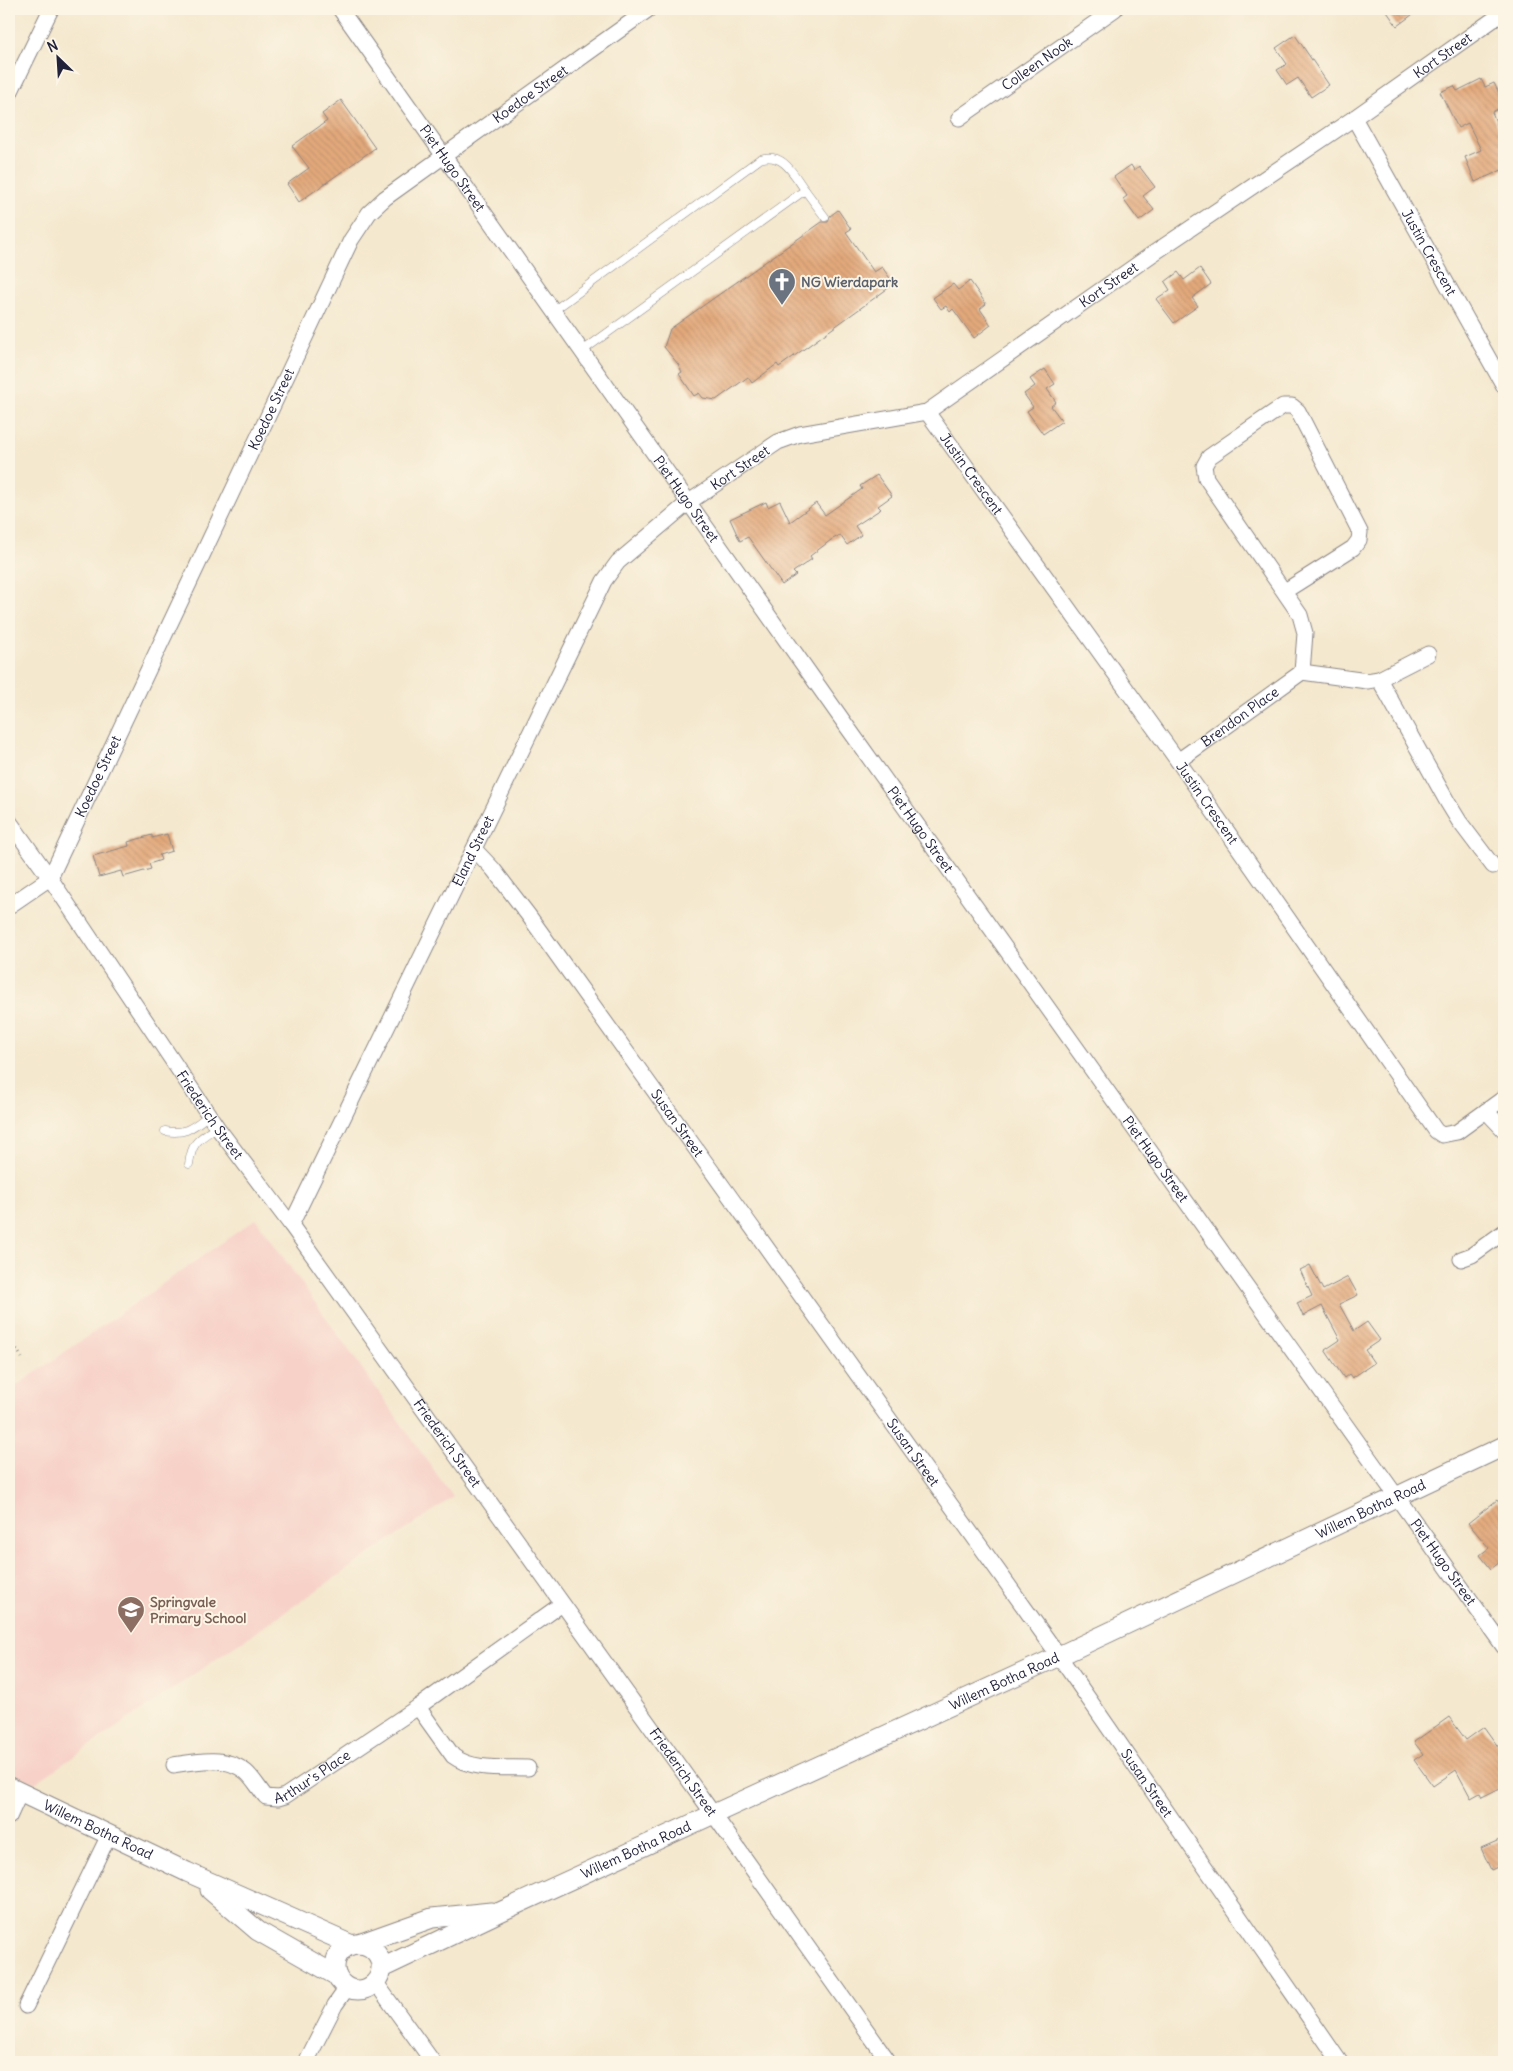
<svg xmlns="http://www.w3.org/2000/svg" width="1513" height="2071" font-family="Delius,sans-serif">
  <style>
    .built { fill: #f7d1c8 }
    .building { fill: url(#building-back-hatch) }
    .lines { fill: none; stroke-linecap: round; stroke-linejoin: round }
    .service-casing { stroke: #8b8584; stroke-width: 9 }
    .minor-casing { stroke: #8b8584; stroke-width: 17 }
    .tertiary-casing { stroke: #8b8584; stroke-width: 21 }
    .path { stroke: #8b8584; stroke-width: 3; stroke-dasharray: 1 4; stroke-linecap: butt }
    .service { stroke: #fff; stroke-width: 8 }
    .minor { stroke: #fff; stroke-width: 15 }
    .tertiary { stroke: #fff; stroke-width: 19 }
    .labels { text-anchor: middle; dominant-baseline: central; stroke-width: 4; stroke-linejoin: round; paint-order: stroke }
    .street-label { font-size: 14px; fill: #22223b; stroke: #fcf5e5 }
    .worship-label { font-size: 14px; font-weight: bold; fill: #5b616d; stroke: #fcf5e5; text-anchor: start }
    .education-label { font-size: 14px; font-weight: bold; fill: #785e54; stroke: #fcf5e5; text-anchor: start }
  </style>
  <defs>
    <pattern id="building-back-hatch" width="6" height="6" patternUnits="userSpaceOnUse" patternTransform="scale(1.25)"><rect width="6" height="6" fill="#e3a97b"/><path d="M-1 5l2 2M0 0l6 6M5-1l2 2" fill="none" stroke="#c2916b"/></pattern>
  </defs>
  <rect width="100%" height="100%" fill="#fcf5e5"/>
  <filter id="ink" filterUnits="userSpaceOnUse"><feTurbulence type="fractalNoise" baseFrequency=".02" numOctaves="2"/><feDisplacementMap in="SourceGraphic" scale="10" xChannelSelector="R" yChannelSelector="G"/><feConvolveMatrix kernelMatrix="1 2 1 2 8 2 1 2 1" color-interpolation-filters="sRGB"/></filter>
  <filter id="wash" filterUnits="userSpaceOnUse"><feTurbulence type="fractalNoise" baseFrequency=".0096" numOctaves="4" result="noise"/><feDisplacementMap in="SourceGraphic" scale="20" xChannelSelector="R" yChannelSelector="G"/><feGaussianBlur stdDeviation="1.12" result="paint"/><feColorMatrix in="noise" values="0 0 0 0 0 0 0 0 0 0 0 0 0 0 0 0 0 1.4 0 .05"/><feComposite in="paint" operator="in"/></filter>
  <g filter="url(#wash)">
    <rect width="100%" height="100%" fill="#f4e8ce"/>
    <polygon class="built" points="256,1219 453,1497 35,1783 9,1771 9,1391"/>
    <g id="blocks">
      <g class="building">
        <polygon points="1385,9 1420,9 1397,26"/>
        <polygon points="1295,35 1329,85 1311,97 1298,78 1287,85 1277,70 1287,64 1276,48"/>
        <polygon points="1481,79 1485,87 1494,83 1504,103 1504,106 1492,112 1504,142 1504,169 1475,182 1465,157 1481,150 1468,123 1458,128 1440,92 1454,86 1457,91"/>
        <polygon points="341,100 375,148 299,202 287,184 309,168 292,146 327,121 322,114"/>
        <polygon points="1131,165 1134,170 1139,166 1155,187 1143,196 1154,210 1139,221 1123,199 1127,196 1114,177"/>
        <polygon points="838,210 851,229 846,232 874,272 882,267 894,284 779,367 777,364 752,383 748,377 716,400 703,398 699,393 694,396 679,374 682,372 678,364 664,347 670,329 822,222 828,222 830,216"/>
        <polygon points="1200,268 1211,284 1192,298 1198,306 1174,323 1156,299 1170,290 1165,282 1178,272 1184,280"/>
        <polygon points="970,281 986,304 980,309 991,325 974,338 953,309 950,312 946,306 941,309 933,298 953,284 958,290"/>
        <polygon points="1045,369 1055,384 1047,389 1056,402 1051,406 1062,421 1043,434 1027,411 1033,407 1024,394 1035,386 1030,379"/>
        <polygon points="877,475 892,496 878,506 881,509 855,526 861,535 847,545 840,535 831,540 810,556 812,559 793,572 796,575 782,585 748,537 740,541 730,519 766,502 768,507 780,501 790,522 816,503 825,515 862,489 860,486"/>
        <polygon points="167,834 172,851 159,855 161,860 149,864 151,869 123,877 121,871 99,877 93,856 129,846 128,842 152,835 152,838"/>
        <polygon points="1310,1265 1323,1290 1348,1277 1358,1295 1339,1304 1354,1331 1367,1322 1380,1340 1365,1350 1374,1363 1352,1378 1349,1374 1344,1378 1325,1350 1340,1340 1322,1306 1303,1316 1297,1303 1312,1296 1300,1270"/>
        <polygon points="1497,1500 1504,1510 1504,1568 1500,1562 1491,1569 1480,1555 1489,1548 1468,1523"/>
        <polygon points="1449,1717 1466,1740 1484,1727 1504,1755 1504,1786 1482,1797 1480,1793 1471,1798 1456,1770 1433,1786 1414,1760 1423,1754 1414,1742"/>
        <polygon points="1504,1838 1504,1864 1491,1870 1481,1848"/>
      </g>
    </g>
  </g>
  <g filter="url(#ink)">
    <use href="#blocks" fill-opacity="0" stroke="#8b8584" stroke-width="1"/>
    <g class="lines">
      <defs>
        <g id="service">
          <polyline points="805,190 825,217"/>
          <path d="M553 311 760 159C783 151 794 175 805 190L581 352"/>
          <path d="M165 1131C186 1135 193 1127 209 1115"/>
          <path d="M189 1164C192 1141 199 1139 217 1127"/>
        </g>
        <g id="minor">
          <path id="s1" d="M340 9 848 728 1504 1647"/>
          <polyline points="9,95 51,9"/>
          <path id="s2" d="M959 118 1115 9"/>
          <path id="s3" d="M1354 118 1504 386"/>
          <path id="s4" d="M927 412 1178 761 1436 1131 1442 1135 1457 1132 1504 1098"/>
          <polyline points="1285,591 1353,548 1359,540 1360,532 1298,411 1292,406 1283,406 1209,457 1204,466 1206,478 1300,615 1305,633 1302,672"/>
          <polyline points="1302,672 1367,681 1379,679 1428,654"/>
          <polyline points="1379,679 1448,803 1459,821 1493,866"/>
          <path id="s5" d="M1178 761 1302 672"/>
          <path id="s6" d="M9 821 50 878 217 1127 291 1225 714 1815 889 2062"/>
          <path id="s7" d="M475 850 493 869 529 916 1059 1656 1340 2062"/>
          <path id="s8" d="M9 906 50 878 351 240 369 213 385 198 649 9"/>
          <polyline points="1486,1111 1504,1130"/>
          <path id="s9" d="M291 1225 604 581 618 562 689 502 778 442 800 434 927 412 1151 255 1354 118 1504 12"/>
          <polyline points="1461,1259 1472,1255 1504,1232"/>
          <path d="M418 1707 453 1756C473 1771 504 1767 528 1768"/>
          <path id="s10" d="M174 1765C197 1761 226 1755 246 1772 254 1779 259 1789 266 1797L278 1798 285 1796 418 1707 562 1604"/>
          <polyline points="9,1817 20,1793"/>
          <polyline points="376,1983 433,2062"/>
          <polyline points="26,2006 109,1835"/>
          <polyline points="306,2062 335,2005 347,1988"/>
        </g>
        <g id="tertiary">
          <path id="s11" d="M9 1787 187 1872 352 1945"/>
          <polyline points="210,1890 258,1931 337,1976"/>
          <polyline points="359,1944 432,1918 491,1912"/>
          <circle cx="358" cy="1967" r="23"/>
          <path id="s12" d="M382 1968 502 1911 1059 1656 1504 1446"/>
        </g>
      </defs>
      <use href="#service" class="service-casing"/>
      <use href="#minor" class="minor-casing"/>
      <use href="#tertiary" class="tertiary-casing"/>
      <polyline class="path" points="9,1336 22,1358"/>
      <use href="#service" class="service"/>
      <use href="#minor" class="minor"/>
      <use href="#tertiary" class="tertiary"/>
    </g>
  </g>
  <defs>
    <symbol id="church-pin" viewBox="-11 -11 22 30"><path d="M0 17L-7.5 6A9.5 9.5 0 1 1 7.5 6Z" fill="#6b7280" stroke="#fcf5e5"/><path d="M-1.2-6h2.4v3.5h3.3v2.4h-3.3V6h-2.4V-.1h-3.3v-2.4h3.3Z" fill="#fff"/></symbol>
    <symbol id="school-pin" viewBox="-11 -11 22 30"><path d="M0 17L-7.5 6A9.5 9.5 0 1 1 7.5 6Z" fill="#8d6e63" stroke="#fcf5e5"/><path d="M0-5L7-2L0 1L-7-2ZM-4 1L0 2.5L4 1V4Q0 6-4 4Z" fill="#fff"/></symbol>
  </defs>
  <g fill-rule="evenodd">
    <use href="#church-pin" x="766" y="266" width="32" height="43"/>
    <use href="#school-pin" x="115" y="1594" width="32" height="43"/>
  </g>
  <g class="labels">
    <g class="street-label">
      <text stroke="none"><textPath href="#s9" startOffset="1719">Kort Street</textPath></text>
      <text stroke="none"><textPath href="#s2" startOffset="95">Colleen Nook</textPath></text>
      <text stroke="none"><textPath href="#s8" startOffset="988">Koedoe Street</textPath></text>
      <text stroke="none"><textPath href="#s1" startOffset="195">Piet Hugo Street</textPath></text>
      <text stroke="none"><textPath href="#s3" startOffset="154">Justin Crescent</textPath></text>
      <text stroke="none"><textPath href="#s9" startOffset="1314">Kort Street</textPath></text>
      <text stroke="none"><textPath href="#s8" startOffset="568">Koedoe Street</textPath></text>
      <text stroke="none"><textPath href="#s9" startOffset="894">Kort Street</textPath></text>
      <text stroke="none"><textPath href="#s4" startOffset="76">Justin Crescent</textPath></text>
      <text stroke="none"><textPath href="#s1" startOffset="600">Piet Hugo Street</textPath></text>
      <text stroke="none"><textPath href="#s5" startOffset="76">Brendon Place</textPath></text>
      <text stroke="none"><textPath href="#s8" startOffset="162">Koedoe Street</textPath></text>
      <text stroke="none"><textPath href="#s4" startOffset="481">Justin Crescent</textPath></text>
      <text stroke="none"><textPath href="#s1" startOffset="1005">Piet Hugo Street</textPath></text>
      <text stroke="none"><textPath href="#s9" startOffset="416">Eland Street</textPath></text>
      <text stroke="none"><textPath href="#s6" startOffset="356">Friederich Street</textPath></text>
      <text stroke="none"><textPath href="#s7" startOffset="340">Susan Street</textPath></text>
      <text stroke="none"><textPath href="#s1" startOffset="1410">Piet Hugo Street</textPath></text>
      <text stroke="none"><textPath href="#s6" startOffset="761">Friederich Street</textPath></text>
      <text stroke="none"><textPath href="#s7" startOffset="745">Susan Street</textPath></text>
      <text stroke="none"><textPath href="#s12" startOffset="1090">Willem Botha Road</textPath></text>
      <text stroke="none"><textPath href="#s1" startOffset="1905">Piet Hugo Street</textPath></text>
      <text stroke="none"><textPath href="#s12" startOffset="685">Willem Botha Road</textPath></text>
      <text stroke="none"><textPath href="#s6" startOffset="1166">Friederich Street</textPath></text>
      <text stroke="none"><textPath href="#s10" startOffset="159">Arthur's Place</textPath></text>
      <text stroke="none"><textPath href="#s7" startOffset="1150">Susan Street</textPath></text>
      <text stroke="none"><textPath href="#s11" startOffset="99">Willem Botha Road</textPath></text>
      <text stroke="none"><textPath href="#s12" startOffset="280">Willem Botha Road</textPath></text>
    </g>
    <g class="worship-label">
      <text x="801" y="282">NG Wierdapark</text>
    </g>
    <g class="education-label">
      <text x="150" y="1602">Springvale<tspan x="150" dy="16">Primary School</tspan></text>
    </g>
  </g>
  <rect width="1513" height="2071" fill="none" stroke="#fcf5e5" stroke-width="30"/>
  <g transform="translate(58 58) rotate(335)" stroke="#fcf5e5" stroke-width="4" paint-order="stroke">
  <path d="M0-4L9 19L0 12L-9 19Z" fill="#22223b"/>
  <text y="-8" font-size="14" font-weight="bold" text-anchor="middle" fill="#22223b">N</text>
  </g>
</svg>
